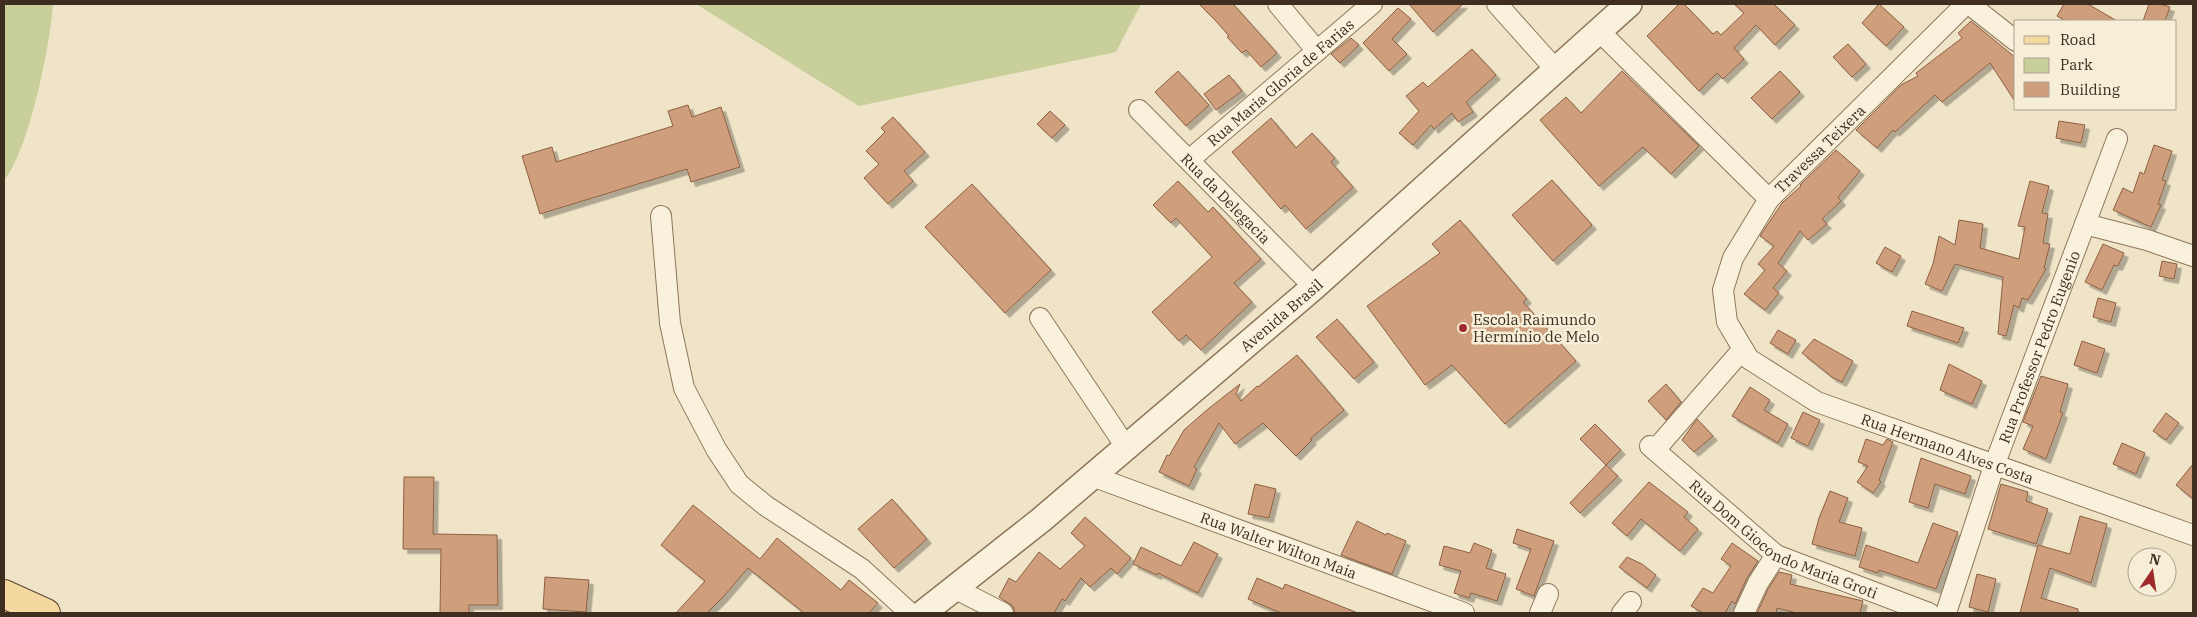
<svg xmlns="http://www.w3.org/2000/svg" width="2197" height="617" font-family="'IBM Plex Serif',serif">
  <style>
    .green { fill: #c9cf9b }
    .building { fill: #cf9f7d; stroke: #8d5f41; filter: url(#shadow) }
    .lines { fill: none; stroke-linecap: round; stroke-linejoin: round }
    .minor-casing { stroke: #8d765c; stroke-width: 22 }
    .tertiary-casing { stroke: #8d765c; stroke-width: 28 }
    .primary-casing { stroke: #5b4430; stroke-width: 30 }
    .minor { stroke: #faf1dc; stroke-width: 20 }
    .tertiary { stroke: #faf1dc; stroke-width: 25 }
    .primary { stroke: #f3d9a0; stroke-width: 28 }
    .poi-dot { fill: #9e2a2b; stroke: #f7eed8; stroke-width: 2 }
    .labels { text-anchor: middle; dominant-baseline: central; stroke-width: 5; stroke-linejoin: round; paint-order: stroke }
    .street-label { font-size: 15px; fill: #3d2e20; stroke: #f7eed8 }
    .poi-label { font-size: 15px; fill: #3d2e20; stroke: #f7eed8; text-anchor: start }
  </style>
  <defs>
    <filter id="shadow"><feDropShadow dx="4.5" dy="4.5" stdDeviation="0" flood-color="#0004"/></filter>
  </defs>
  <rect width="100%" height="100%" fill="#f0e4c8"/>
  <g class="green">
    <path d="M4 4H53C51 42 28 153 4 180Z"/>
    <polygon points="696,4 1141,4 1116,52 859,106"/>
  </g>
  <g class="building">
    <polygon points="1199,4 1233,4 1277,53 1261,67 1246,50 1242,53 1227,37 1229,36 1215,20"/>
    <polygon points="1409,4 1463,4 1433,32"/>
    <polygon points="1679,4 1684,4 1713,34 1717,31 1721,35 1744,13 1734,4 1774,4 1795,25 1775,45 1756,25 1734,48 1744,59 1723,79 1717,73 1699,91 1647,36"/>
    <polygon points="1879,4 1904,27 1886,46 1862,23"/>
    <polygon points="2064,4 2088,4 2117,21 2066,21 2057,16"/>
    <polygon points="2149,4 2160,4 2170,7 2165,21 2143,21"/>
    <polygon points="1398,8 1411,19 1392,39 1407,54 1389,71 1363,43"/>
    <polygon points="1971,21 2016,58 2016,103 1990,63 1942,102 1935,95 1895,132 1893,130 1877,148 1856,130 1901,85 1918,76 1916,73 1962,38 1958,33"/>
    <polygon points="1351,38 1359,45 1340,63 1331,54"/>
    <polygon points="1848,44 1866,64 1852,77 1833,57"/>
    <polygon points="1472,49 1496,75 1466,102 1473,112 1458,122 1452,113 1434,129 1431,125 1413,145 1399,133 1419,111 1406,96 1423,82 1428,87"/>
    <polygon points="1178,71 1209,105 1186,126 1155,92"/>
    <polygon points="1622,71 1699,146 1671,174 1643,147 1599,186 1540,120 1566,97 1581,113"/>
    <polygon points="1780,71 1800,92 1772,119 1751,98"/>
    <polygon points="1229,75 1242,91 1216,110 1204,94"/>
    <polygon points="688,105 692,117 721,107 740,167 691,182 687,169 540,214 522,156 552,147 556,162 673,126 668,111"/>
    <polygon points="1050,111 1065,125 1052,138 1037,124"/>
    <polygon points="893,117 925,152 904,171 913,181 888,204 864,178 879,164 866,151 885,132 881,128"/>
    <polygon points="1271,118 1296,148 1312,133 1335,158 1331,162 1353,187 1306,229 1285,205 1281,209 1232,152"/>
    <polygon points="2059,121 2085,125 2081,143 2056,138"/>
    <polygon points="2154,145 2172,151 2162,180 2166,181 2158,204 2161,205 2151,227 2113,210 2123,188 2133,193 2140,172 2144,174"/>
    <polygon points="1836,150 1860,171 1838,197 1841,201 1822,219 1827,224 1808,240 1800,231 1778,263 1787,271 1773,288 1779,293 1765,310 1744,294 1765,270 1758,264 1774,246 1760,236 1782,203 1801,186 1800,185"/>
    <polygon points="1552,180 1592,225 1553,261 1512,215"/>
    <polygon points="1178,181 1208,212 1213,207 1261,259 1234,283 1252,302 1201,350 1186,335 1179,341 1152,312 1212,257 1176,218 1171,223 1153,205"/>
    <polygon points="2030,181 2049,186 2042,213 2048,214 2043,243 2050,244 2044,268 2046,269 2028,300 2022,298 2019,308 2014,305 2006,336 1998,334 2003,277 1955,264 1942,291 1925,284 1933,264 1939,236 1955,245 1959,220 1983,224 1980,248 2019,259 2025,227 2018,226"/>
    <polygon points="972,184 1051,270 1005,313 925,227"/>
    <polygon points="1460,220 1527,299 1523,302 1576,361 1505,424 1452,365 1425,385 1367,306 1440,253 1432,244"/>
    <polygon points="2103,244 2124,253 2118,266 2114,265 2102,290 2085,282"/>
    <polygon points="1885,247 1901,256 1892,272 1876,263"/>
    <polygon points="2162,261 2177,264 2174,279 2159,276"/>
    <polygon points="2098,298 2116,303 2111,322 2093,317"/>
    <polygon points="1912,311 1964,328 1958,343 1907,326"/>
    <polygon points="1337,319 1374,362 1354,379 1316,337"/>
    <polygon points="1778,330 1796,340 1788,354 1770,343"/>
    <polygon points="1814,339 1853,361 1842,382 1832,377 1802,353"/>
    <polygon points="2082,341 2105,349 2097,373 2074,365"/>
    <polygon points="1297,355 1344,410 1310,439 1312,440 1296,456 1263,423 1235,444 1219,423 1194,467 1197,469 1189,486 1159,472 1167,455 1169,456 1184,430 1208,409 1240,384 1236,394 1241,401 1257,386 1258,387"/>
    <polygon points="1949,364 1982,381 1972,404 1940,390"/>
    <polygon points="2041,376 2068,384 2060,412 2063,413 2046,459 2023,449 2033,426 2023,422"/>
    <polygon points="1666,384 1681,402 1666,420 1648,401"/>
    <polygon points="1750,387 1770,400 1764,410 1788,424 1778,443 1732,416"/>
    <polygon points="1803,412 1820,420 1808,446 1791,438"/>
    <polygon points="2166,413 2179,423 2166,440 2153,431"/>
    <polygon points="1697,419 1713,436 1694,452 1682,440"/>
    <polygon points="1595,424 1621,450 1606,465 1580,439"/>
    <polygon points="1866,439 1883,445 1887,439 1893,442 1879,480 1881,482 1873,493 1857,482 1868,466 1858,462"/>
    <polygon points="2122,443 2145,453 2136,474 2113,464"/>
    <polygon points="1921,458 1971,476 1965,494 1935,484 1928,508 1909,502"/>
    <polygon points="2193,464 2193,499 2176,485"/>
    <polygon points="1606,465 1618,476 1580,513 1570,503"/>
    <polygon points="404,477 434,477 433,534 497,535 498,605 469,605 469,613 440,613 441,549 403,549"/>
    <polygon points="1649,482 1688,512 1684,517 1698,529 1680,551 1641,519 1627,536 1612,523"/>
    <polygon points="1255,484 1276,489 1269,518 1248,514"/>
    <polygon points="2001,484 2028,492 2026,501 2048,509 2036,544 1988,529"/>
    <polygon points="1830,491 1848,498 1839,522 1862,528 1855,556 1812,544 1819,518"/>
    <polygon points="892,499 927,539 894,568 858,529"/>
    <polygon points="693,505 760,559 777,538 841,590 849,580 878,603 869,613 804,613 748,568 724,596 707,613 676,613 705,581 661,545"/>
    <polygon points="2080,516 2107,524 2091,583 2050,568 2041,598 2078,609 2078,613 2020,613 2038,545 2070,554"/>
    <polygon points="1085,517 1131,558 1117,574 1111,568 1090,587 1081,578 1065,601 1062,599 1054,613 1015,613 1013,606 999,597 1009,578 1016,582 1039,552 1060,569 1085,546 1071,533"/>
    <polygon points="1357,521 1386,535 1387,533 1406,541 1392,574 1341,555"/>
    <polygon points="1933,523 1958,532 1936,589 1879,570 1878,573 1859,567 1866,545 1918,563"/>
    <polygon points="1517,529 1554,541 1534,596 1516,589 1531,549 1513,543"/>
    <polygon points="1194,542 1218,554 1198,593 1158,573 1157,575 1133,564 1141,547 1181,566"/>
    <polygon points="1474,543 1492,550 1486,568 1506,574 1497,601 1471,593 1469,598 1454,593 1461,571 1439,565 1444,546 1470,553"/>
    <polygon points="1732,543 1758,561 1747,578 1735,604 1732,601 1725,613 1703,613 1691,606 1703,588 1713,593 1731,566 1721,559"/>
    <polygon points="1627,557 1642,564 1656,575 1647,588 1619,567"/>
    <polygon points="1779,572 1792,575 1790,584 1863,601 1860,613 1797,613 1777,608 1776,613 1757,613 1768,589"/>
    <polygon points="1977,574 1996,579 1988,612 1969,607"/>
    <polygon points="545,577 589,580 586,612 543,609"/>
    <polygon points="1257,578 1283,589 1285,584 1358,613 1281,613 1248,599"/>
  </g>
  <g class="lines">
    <defs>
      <g id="minor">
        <polyline points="1278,4 1317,51"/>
        <polyline points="1497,4 1556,70"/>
        <path id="s1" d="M1966 4 1769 199 1733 258 1723 290 1727 322 1749 359 1817 402 2193 535"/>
        <polyline points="1969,4 2016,41"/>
        <polyline points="1599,31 1769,199"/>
        <path id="s2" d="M1139 110 1314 287"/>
        <path id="s3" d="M1189 160 1372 4"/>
        <polyline points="661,216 670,323 684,388 716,449 739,484 766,506 862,569 910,613"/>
        <polyline points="2085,224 2147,240 2193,256"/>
        <polyline points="1040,318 1126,447"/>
        <path id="s4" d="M1650 446 1776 555 1929 613"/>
        <polyline points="1655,450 1743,349"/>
        <path id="s5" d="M1092 476 1464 613"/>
        <polyline points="954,588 1003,613"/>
        <polyline points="1540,613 1548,594"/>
        <polyline points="1622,613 1631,602"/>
        <polyline points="1744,613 1758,583 1776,555"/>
        <path id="s6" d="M1946 613 1994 466 2117 139"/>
      </g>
      <g id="tertiary">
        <path id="s7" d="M923 613 1041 520 1314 287 1629 4"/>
      </g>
      <polyline id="primary" points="4,594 46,613"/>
    </defs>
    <use href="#minor" class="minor-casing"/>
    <use href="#tertiary" class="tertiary-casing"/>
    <use href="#primary" class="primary-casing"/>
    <use href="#minor" class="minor"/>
    <use href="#tertiary" class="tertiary"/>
    <use href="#primary" class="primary"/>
  </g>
  <circle class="poi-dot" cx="1463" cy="328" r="5"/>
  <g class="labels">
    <g class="street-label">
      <text stroke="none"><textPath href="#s3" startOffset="120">Rua Maria Gloria de Farias</textPath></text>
      <text transform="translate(1820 149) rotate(-44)">Travessa Teixera</text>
      <text stroke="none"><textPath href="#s2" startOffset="124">Rua da Delegacia</textPath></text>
      <text stroke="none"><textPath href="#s7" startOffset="466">Avenida Brasil</textPath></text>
      <text stroke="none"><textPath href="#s6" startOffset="282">Rua Professor Pedro Eugenio</textPath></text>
      <text stroke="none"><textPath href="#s1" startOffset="674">Rua Hermano Alves Costa</textPath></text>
      <text stroke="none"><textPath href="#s4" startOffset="165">Rua Dom Giocondo Maria Groti</textPath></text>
      <text stroke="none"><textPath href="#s5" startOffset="199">Rua Walter Wilton Maia</textPath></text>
    </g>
    <g class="poi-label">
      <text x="1473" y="319">Escola Raimundo<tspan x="1473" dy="17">Hermínio de Melo</tspan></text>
    </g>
  </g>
  <rect width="2197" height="617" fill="none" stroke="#3d2e20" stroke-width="10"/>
  <rect x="2014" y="20" width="162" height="90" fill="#f7eed8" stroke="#ada18e"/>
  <rect x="2024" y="36" width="25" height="8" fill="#f3d9a0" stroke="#ada18e"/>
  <text x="2060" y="45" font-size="15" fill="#3d2e20">Road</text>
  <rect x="2024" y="58" width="25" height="15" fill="#c9cf9b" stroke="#ada18e"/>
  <text x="2060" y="70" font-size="15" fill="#3d2e20">Park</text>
  <rect x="2024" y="82" width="25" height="15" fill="#cf9f7d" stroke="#ada18e"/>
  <text x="2060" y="95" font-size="15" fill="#3d2e20">Building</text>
  <g transform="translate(2152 572) rotate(13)"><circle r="24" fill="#f7eed8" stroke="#ada18e"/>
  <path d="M0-4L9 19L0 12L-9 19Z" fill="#9e2a2b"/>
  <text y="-8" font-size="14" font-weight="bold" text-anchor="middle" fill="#3d2e20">N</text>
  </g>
</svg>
